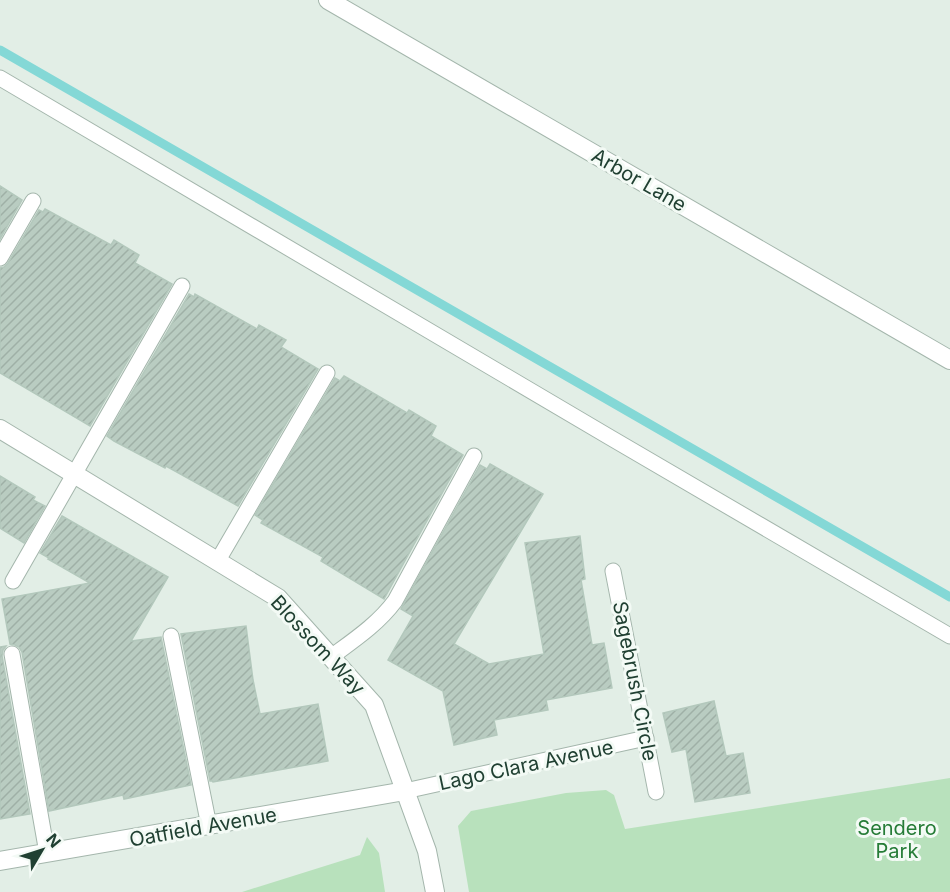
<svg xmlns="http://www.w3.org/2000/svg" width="950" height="892" font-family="Inter,sans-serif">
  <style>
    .park { fill: #b8e1bc }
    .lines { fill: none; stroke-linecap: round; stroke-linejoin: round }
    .stream { stroke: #84d8d6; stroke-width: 9 }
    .building { fill: url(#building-hatch); stroke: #b3c8bc; stroke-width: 1.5 }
    .lane-casing { stroke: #a4b6ac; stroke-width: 17 }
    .street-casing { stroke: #a4b6ac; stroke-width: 20 }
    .lane { stroke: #fff; stroke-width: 15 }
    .street { stroke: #fff; stroke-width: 18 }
    .labels { text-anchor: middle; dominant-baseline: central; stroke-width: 6; stroke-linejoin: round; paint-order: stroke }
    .street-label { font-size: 20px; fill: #204032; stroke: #f3faf5 }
    .park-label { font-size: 20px; fill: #267c37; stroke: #f3faf5 }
  </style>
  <defs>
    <pattern id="building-hatch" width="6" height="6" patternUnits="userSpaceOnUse" patternTransform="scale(1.5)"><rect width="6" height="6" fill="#b9ccc1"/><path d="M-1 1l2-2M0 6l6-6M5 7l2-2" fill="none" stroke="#9fb0a6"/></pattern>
  </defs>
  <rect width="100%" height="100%" fill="#e2eee6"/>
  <g class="park">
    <polygon points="950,778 950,892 469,892 458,826 471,811 566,793 606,790 614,795 625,829"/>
    <polygon points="367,837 379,853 385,892 242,892 360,855"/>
  </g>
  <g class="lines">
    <polyline class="stream" points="0,50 950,597"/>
  </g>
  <g class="building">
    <polygon points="0,186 22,200 0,239"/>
    <polygon points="45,209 111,245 114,240 139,255 135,263 172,284 90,426 0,373 0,268 4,267 8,263 39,210 43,212"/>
    <polygon points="189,294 194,297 195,294 257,329 259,325 286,340 281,347 318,369 238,506 166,466 165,468 114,441 107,436"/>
    <polygon points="344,376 407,413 409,410 436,426 431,436 463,455 384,599 321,561 323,557 261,523 263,520 255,515 335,378 340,381"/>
    <polygon points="490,464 543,494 454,644 489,664 544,654 525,543 580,536 585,579 581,580 592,645 604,643 612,688 546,700 548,710 494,720 497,735 454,745 443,691 388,660 413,616 401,609 480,465 487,469"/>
    <polygon points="0,476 35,497 33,500 45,506 24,543 0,528"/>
    <polygon points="62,516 168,577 131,641 161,637 191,785 124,799 123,795 49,811 22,652 19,647 15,645 10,644 2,599 90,583 48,559 49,558 40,553"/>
    <polygon points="246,626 253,680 260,714 318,704 328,761 213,782 212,781 210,781 181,634"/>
    <polygon points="6,646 3,650 2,656 30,814 0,819 0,647"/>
    <polygon points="714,701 726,756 743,753 750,793 695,802 686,749 672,752 663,713"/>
  </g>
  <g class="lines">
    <defs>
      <g id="lane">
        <polyline points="0,78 611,438 950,636"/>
        <polyline points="0,258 33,201"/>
        <polyline points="217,562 327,373"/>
        <polyline points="613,571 656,792"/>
        <polyline points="13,581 182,286"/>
        <polyline points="171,636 209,826"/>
        <polyline points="12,654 47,853"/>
        <path d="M331 657C354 640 378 624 395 601L474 456"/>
        <polyline points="405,791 646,738"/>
      </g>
      <g id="street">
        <polyline points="328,0 950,360"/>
        <polyline points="0,429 278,598 374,705 427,851 435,892"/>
        <polyline points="0,861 405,791"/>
      </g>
    </defs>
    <use href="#lane" class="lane-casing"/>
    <use href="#street" class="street-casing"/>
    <use href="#lane" class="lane"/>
    <use href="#street" class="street"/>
  </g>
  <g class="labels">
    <g class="street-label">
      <text transform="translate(639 180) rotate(30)">Arbor Lane</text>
      <text transform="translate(318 645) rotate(47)">Blossom Way</text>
      <text transform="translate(635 681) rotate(79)">Sagebrush Circle</text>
      <text transform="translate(526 765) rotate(-12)">Lago Clara Avenue</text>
      <text transform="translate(203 827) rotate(-10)">Oatfield Avenue</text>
    </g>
    <g class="park-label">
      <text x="897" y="828">Sendero<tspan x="897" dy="23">Park</tspan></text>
    </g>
  </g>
  <g transform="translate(42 850) rotate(51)" stroke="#f3faf5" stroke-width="4.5" paint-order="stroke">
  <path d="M0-4.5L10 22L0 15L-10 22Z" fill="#204032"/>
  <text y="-9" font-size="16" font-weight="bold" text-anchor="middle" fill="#204032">N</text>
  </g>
</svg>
